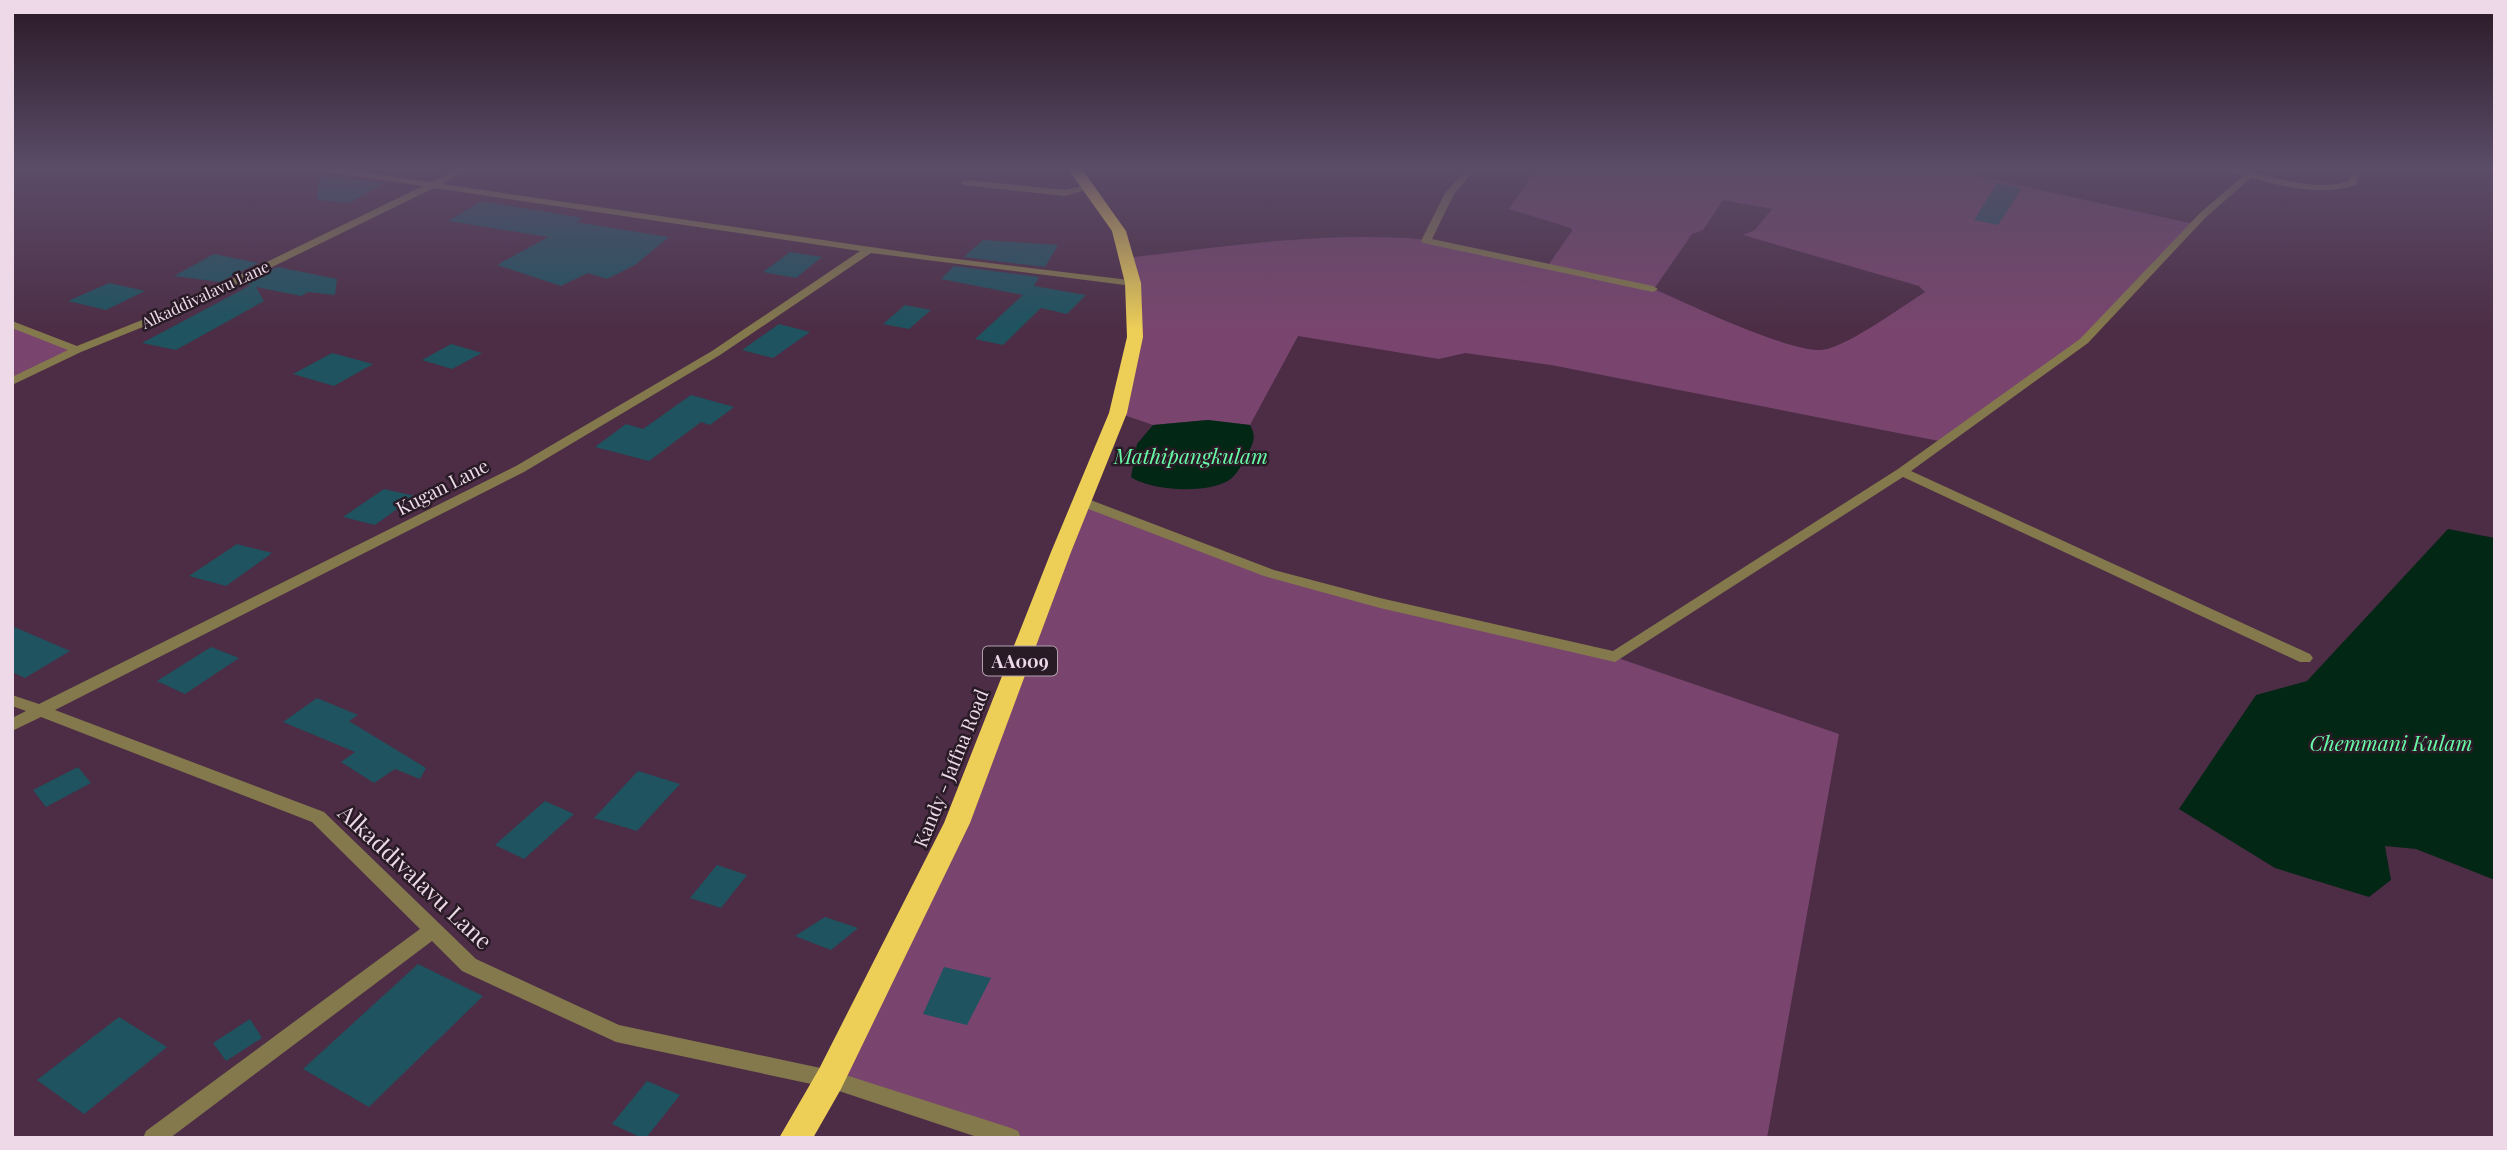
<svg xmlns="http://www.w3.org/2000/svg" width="2507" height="1150" font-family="'Playfair Display',serif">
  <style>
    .green { fill: #79456e; fill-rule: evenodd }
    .water { fill: #022714 }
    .building { fill: #1e535f }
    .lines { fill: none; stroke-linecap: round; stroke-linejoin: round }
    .street { fill: #84794d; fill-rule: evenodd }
    .highway { fill: #edcf57; fill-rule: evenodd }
    .labels { text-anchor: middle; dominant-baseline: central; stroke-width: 5; stroke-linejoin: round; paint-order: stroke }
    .far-street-label { font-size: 16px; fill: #edd9e7; stroke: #291b26 }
    .shield { fill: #291b26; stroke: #b2a0ad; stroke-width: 2 }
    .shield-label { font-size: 18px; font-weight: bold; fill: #edd9e7 }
    .street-label { font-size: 19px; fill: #edd9e7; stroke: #291b26 }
    .water-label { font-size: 21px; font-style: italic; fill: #68faa7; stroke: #291b26 }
    .near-street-label { font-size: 23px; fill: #edd9e7; stroke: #291b26 }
  </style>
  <rect width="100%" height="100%" fill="#4c2d45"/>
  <g class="green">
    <path d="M1536 169H1979L1977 176 2194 224 2084 341 1944 442 1551 365 1465 353 1439 359 1298 336 1250 425 1208 420 1153 425 1118 413 1135 337 1126 258C1218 247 1312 233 1405 238 1452 241 1501 257 1547 267L1572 231 1571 228 1509 209ZM1723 200 1772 209 1755 230 1743 235 1919 286 1925 292C1903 306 1844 349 1821 350 1785 351 1691 305 1654 289L1692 234 1703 230Z"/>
    <polygon points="12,324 77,350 12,382"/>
    <polygon points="1083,502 1269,573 1615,657 1839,734 1767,1138 1011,1138 830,1079 957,823"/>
  </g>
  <g class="water">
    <path d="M1208 420 1250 425C1257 437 1253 444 1247 455 1243 463 1238 472 1232 478 1212 495 1151 491 1131 477L1137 444 1153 425Z"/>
    <polygon points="2448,529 2495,538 2495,880 2416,849 2385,846 2391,880 2369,897 2275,868 2179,809 2256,695 2307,681"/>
  </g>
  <g class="building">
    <polygon points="319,170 325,175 384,183 350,203 317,200"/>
    <polygon points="1997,183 2022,188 1998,225 1974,220"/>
    <polygon points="482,201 583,218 576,222 669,237 635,265 607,279 588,273 561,286 497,265 548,237 448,221"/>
    <polygon points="983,240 1058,245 1045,267 964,257"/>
    <polygon points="790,252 822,257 796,278 763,272"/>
    <polygon points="214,254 258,263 220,282 174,276"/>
    <polygon points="954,266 1039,277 1034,286 1086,295 1067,314 1041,308 1003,345 975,339 1023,295 941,279"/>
    <polygon points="278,267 337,279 335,295 308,292 301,296 256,287 264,301 176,350 142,343 251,285 242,284"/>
    <polygon points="109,283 145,291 106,310 68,301"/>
    <polygon points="905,305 931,310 909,329 883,324"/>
    <polygon points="779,324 810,332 773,358 742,350"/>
    <polygon points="451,344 482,353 452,369 422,360"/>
    <polygon points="332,353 373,364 334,386 293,374"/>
    <polygon points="691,395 734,407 710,425 701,422 649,461 595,447 626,424 643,429"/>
    <polygon points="384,489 415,496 375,525 343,517"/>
    <polygon points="237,544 272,553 226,586 189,576"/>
    <polygon points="12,626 70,651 25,678 12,672"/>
    <polygon points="211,647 239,658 185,694 157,681"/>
    <polygon points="317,698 358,715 349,721 426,768 420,779 395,769 374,783 341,762 355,752 283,722"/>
    <polygon points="78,767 91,783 46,807 33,790"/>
    <polygon points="638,771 680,784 637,831 594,818"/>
    <polygon points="545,801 574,814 524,859 495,845"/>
    <polygon points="717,865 747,875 721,908 690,898"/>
    <polygon points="825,917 858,928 831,950 795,936"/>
    <polygon points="418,964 483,996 369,1107 303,1069"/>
    <polygon points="944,967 991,978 967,1025 923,1014"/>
    <polygon points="119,1017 167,1047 84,1114 37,1080"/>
    <polygon points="250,1019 262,1038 226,1061 213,1043"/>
    <polygon points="647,1081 680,1095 646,1138 642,1138 612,1124"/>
  </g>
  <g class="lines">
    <g class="street">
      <polygon points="321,169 343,169 431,182 458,169 469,169 442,184 932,256 1137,281 1137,285 1133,286 871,253 720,355 524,472 55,710 324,812 476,959 619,1025 830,1070 1011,1128 1018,1131 1021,1138 980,1138 830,1088 616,1042 462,971 432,941 170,1138 143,1138 146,1131 420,929 312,822 41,717 12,731 12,718 26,711 12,706 12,695 39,704 516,466 712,351 860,251 434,188 180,312 81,352 12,385 12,377 68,350 12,328 12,321 77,346 172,308 423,186 325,172"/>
      <polygon points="1467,169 1476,169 1454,194 1432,239 1653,286 1658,289 1653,292 1423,243 1421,241 1445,193"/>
      <path d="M2221 169C2263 169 2306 195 2349 181L2353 169H2361L2356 185C2321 196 2286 187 2251 178L2206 217 2088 343 1911 471 2310 654 2313 658 2310 662H2300L1903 477 1615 662 1380 608 1264 576 1078 505 1076 502 1083 498 1088 499 1274 570 1380 598 1613 651 1898 469 2080 339 2200 213 2243 176Z"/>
      <polygon points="966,180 1065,190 1087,185 1092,188 1065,196 963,185 961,183"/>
    </g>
    <polygon class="highway" points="1068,169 1082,169 1126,231 1141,283 1143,337 1127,413 1071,552 970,823 841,1089 813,1138 779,1138 819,1069 944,823 1051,552 1109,413 1127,337 1125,283 1112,231"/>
  </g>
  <linearGradient id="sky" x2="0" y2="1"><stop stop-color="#2a1926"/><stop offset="0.51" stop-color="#5b4c68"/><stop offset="1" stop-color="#5b4c68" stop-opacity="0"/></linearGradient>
  <rect width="2507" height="330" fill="url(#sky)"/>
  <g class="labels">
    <g class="far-street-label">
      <text transform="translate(205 294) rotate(-25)">Alkaddivalavu Lane</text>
    </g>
    <rect class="shield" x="983" y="646.5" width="74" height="29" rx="5"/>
    <g class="shield-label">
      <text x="1020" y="661">AA009</text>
    </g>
    <g class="street-label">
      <text transform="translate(442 486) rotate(-27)">Kugan Lane</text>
      <text transform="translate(950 768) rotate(-68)">Kandy - Jaffna Road</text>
    </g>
    <g class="water-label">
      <text x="1191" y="455">Mathipangkulam</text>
      <text x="2391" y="742">Chemmani Kulam</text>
    </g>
    <g class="near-street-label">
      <text transform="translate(416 876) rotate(43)">Alkaddivalavu Lane</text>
    </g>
  </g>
  <rect width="2507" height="1150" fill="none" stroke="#edd9e7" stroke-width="28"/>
</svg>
